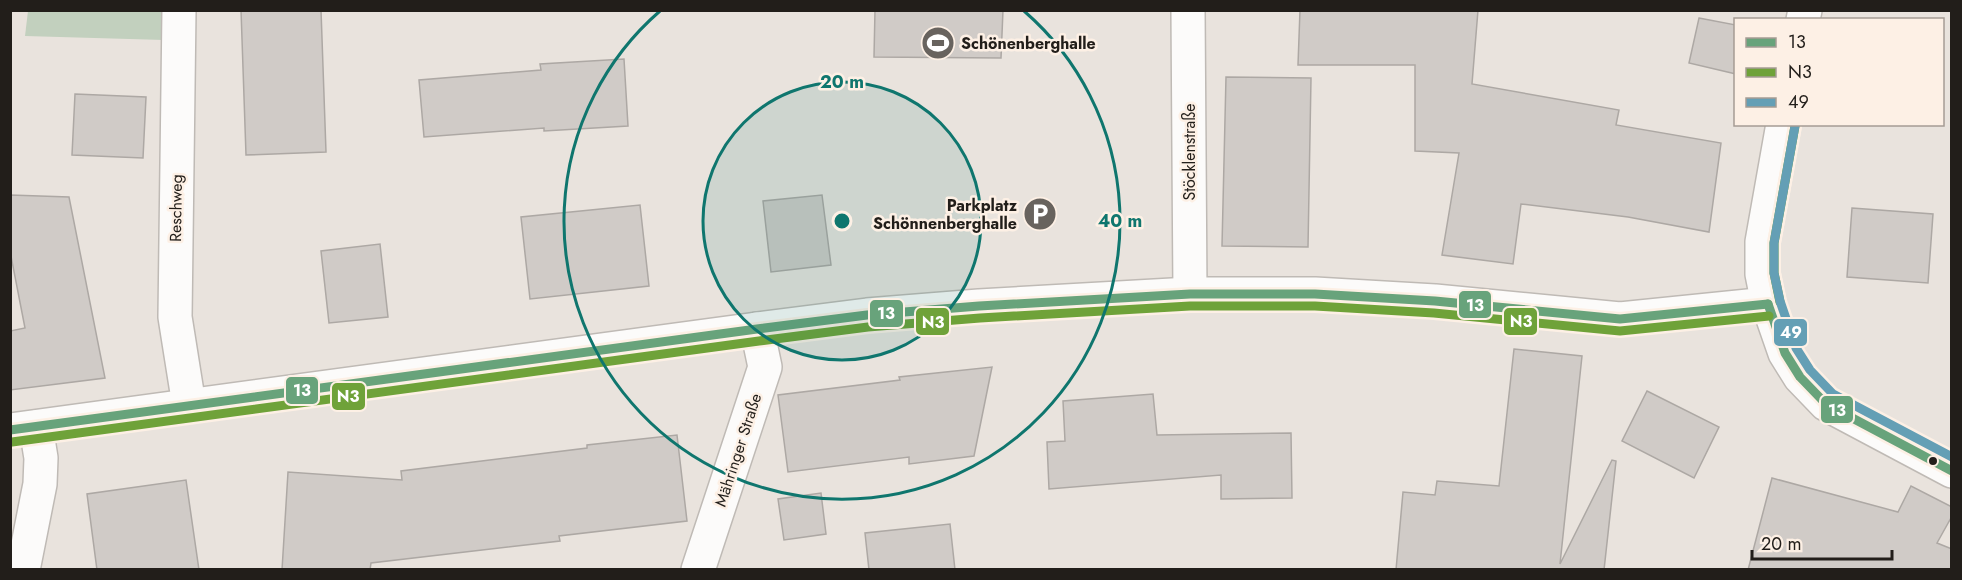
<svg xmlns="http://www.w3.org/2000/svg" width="1962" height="580" font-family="Jost,sans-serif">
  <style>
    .green { fill: #c2d0be }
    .building { fill: #d0cbc7; stroke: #ada8a4; stroke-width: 1.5 }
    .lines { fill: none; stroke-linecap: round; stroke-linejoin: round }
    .street-casing { stroke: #bfbab5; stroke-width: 36 }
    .secondary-casing { stroke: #bfbab5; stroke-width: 36 }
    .street { stroke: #fcfbfa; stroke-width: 33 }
    .secondary { stroke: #fcfbfa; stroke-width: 33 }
    .bus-1-casing { stroke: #fdf0e5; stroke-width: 14 }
    .bus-2-casing { stroke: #fdf0e5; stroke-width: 14 }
    .bus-3-casing { stroke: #fdf0e5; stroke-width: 14 }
    .bus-1 { stroke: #68a37b; stroke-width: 9 }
    .bus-2 { stroke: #6fa239; stroke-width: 9 }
    .bus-3 { stroke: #649fb5; stroke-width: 9 }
    .ring { fill: none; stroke: #0f766e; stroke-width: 3 }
    .bus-dot { fill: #221e1a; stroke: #fdf0e5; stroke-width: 2 }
    .labels { text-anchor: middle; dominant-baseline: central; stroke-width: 5; stroke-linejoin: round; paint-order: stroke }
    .poi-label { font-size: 16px; font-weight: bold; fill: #221e1a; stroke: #fdf0e5; text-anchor: start }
    .street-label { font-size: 16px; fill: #221e1a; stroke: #fdf0e5 }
    .centre { fill: #0f766e; stroke: #fdf0e5; stroke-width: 3 }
    .ring-label { font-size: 18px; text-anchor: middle; font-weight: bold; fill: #0f766e; stroke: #fdf0e5; stroke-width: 5; stroke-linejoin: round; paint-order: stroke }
    .line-badge { stroke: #fdf0e5; stroke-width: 2 }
    .badge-label { font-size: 16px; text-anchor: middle; font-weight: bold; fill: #fff }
  </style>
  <rect width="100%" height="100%" fill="#e9e3dd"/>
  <polygon class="green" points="28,11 163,11 164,40 25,36"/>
  <g class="building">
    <polygon points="241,10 321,10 326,152 246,155"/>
    <polygon points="875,10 1003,10 1001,58 874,57"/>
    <polygon points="1300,10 1478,10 1472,84 1619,110 1616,125 1721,143 1709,232 1628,217 1521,204 1513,264 1442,255 1459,153 1415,151 1415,65 1298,65"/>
    <polygon points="1699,18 1736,25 1736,74 1689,63"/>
    <polygon points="624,59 628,126 544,131 544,128 424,137 419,80 541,70 540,64"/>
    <polygon points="1226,77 1311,78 1308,247 1222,246"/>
    <polygon points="75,94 146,97 143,158 72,155"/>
    <polygon points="10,195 69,197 105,378 10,390 10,331 25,328 10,251"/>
    <polygon points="822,195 831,265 771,272 763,201"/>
    <polygon points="640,205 649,286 530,299 521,217"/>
    <polygon points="1852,208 1933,214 1928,283 1847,277"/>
    <polygon points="380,244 388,317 329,323 321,251"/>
    <polygon points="1514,349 1582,356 1560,564 1612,460 1616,461 1604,570 1396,570 1403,492 1435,495 1437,481 1499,486"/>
    <polygon points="992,367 974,456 909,464 909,457 788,472 778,395 900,380 899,377"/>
    <polygon points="1647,391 1719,427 1694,478 1622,441"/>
    <polygon points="1153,394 1157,435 1291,433 1292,498 1221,499 1221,475 1049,489 1047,442 1065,441 1063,401"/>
    <polygon points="677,435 687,521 559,536 560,541 371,563 370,570 282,570 288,472 402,480 401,471 587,448 587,445"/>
    <polygon points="1772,478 1898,512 1911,486 1952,507 1952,516 1937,543 1952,549 1952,570 1748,570"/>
    <polygon points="186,480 199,570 97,570 87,494"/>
    <polygon points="821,493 826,534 784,540 778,499"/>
    <polygon points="950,524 955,570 869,570 865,533"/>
  </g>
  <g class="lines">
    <defs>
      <g id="street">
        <polyline points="179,10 175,317 189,405"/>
        <polyline points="1188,10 1190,294"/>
        <polyline points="23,570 40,484 41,458 36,427"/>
        <polyline points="698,570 765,367 757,329"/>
      </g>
      <g id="secondary">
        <polyline points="1803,20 1805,10"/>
        <polyline points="1783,124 1762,242 1762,274 1768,304 1785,353 1800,377 1826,404 1952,471"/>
        <polyline points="10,430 757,329 867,315 979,306 1190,294 1315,294 1435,301 1620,319 1768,304"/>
      </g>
    </defs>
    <use href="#street" class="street-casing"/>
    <use href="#secondary" class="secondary-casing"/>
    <use href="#street" class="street"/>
    <use href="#secondary" class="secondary"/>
    <defs>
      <g id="bus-1">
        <polyline points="1768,304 1785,353 1800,377 1826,404 1952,471"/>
        <polyline points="10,430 757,329 867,315 979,306 1190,294 1315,294 1435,301 1620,319 1768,304"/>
      </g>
      <g id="bus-2">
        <polyline points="1780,302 1774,273 1774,243 1795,126"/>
        <polyline points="12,442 759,341 868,327 980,318 1190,306 1315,306 1434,313 1620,331 1769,316"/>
      </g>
      <polyline id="bus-3" points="1795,126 1774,243 1774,273 1780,301 1796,348 1810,370 1833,394 1952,457"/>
    </defs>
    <use href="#bus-1" class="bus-1-casing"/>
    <use href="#bus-2" class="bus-2-casing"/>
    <use href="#bus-3" class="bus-3-casing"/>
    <use href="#bus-1" class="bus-1"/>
    <use href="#bus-2" class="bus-2"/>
    <use href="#bus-3" class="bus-3"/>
  </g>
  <circle cx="842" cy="221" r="139" fill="#0f766e" fill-opacity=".12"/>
  <g class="ring">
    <circle cx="842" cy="221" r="139"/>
    <path d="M1024 11A278 278 0 1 1 660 11"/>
  </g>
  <defs>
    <symbol id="stadium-disc" viewBox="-11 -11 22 22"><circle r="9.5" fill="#68635e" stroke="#fdf0e5"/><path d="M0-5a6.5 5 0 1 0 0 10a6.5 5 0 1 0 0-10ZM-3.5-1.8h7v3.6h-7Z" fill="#fff"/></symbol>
    <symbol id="parking-disc" viewBox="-11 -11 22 22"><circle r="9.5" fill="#68635e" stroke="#fdf0e5"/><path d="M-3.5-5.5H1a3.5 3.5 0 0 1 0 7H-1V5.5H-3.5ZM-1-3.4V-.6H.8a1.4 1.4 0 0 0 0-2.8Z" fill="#fff"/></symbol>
  </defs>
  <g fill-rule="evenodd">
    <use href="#stadium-disc" x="919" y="24" width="38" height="38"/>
    <use href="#parking-disc" x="1021" y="195" width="38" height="38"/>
  </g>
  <circle class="bus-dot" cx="1933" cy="461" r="5"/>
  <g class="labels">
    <g class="poi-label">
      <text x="961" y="43">Schönenberghalle</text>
      <text x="1017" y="205" text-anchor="end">Parkplatz<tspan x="1017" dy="18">Schönnenberghalle</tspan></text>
    </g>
    <g class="street-label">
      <text transform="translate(1189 152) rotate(-90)">Stöcklenstraße</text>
      <text transform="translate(176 208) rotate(-89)">Reschweg</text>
      <text transform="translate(738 450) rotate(-72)">Mähringer Straße</text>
    </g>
  </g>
  <circle cx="842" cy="221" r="9" class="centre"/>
  <g class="ring-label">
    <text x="842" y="88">20 m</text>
    <text x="1120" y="227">40 m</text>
  </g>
  <g class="line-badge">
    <rect x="1458" y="290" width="34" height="29" rx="6" fill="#68a37b"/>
    <rect x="869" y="299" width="35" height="29" rx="6" fill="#68a37b"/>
    <rect x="1503" y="307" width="35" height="29" rx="6" fill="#6fa239"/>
    <rect x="915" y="307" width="35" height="29" rx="6" fill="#6fa239"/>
    <rect x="1773" y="318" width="35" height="29" rx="6" fill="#649fb5"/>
    <rect x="285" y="376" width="34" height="29" rx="6" fill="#68a37b"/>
    <rect x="331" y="382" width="35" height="29" rx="6" fill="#6fa239"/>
    <rect x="1820" y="395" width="34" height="29" rx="6" fill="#68a37b"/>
  </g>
  <g class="badge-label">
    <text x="1475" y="311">13</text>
    <text x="886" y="319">13</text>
    <text x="1521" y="327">N3</text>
    <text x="933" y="328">N3</text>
    <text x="1791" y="338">49</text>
    <text x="302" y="396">13</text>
    <text x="348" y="402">N3</text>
    <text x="1837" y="416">13</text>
  </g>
  <rect width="1962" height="580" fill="none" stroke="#221e1a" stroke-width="24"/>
  <rect x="1734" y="18" width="210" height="108" fill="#fdf0e5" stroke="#a59c94" stroke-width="1.5"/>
  <rect x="1746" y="38" width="30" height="9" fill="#68a37b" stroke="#a59c94" stroke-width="1.5"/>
  <text x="1788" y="48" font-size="18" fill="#221e1a">13</text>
  <rect x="1746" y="68" width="30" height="9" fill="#6fa239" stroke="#a59c94" stroke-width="1.5"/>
  <text x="1788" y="78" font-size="18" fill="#221e1a">N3</text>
  <rect x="1746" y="98" width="30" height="9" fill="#649fb5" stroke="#a59c94" stroke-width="1.5"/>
  <text x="1788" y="108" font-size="18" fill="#221e1a">49</text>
  <path d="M1752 550v9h140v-9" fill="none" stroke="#221e1a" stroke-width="3"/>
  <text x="1761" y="550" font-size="18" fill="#221e1a" stroke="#fdf0e5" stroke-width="4.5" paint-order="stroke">20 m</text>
</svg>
